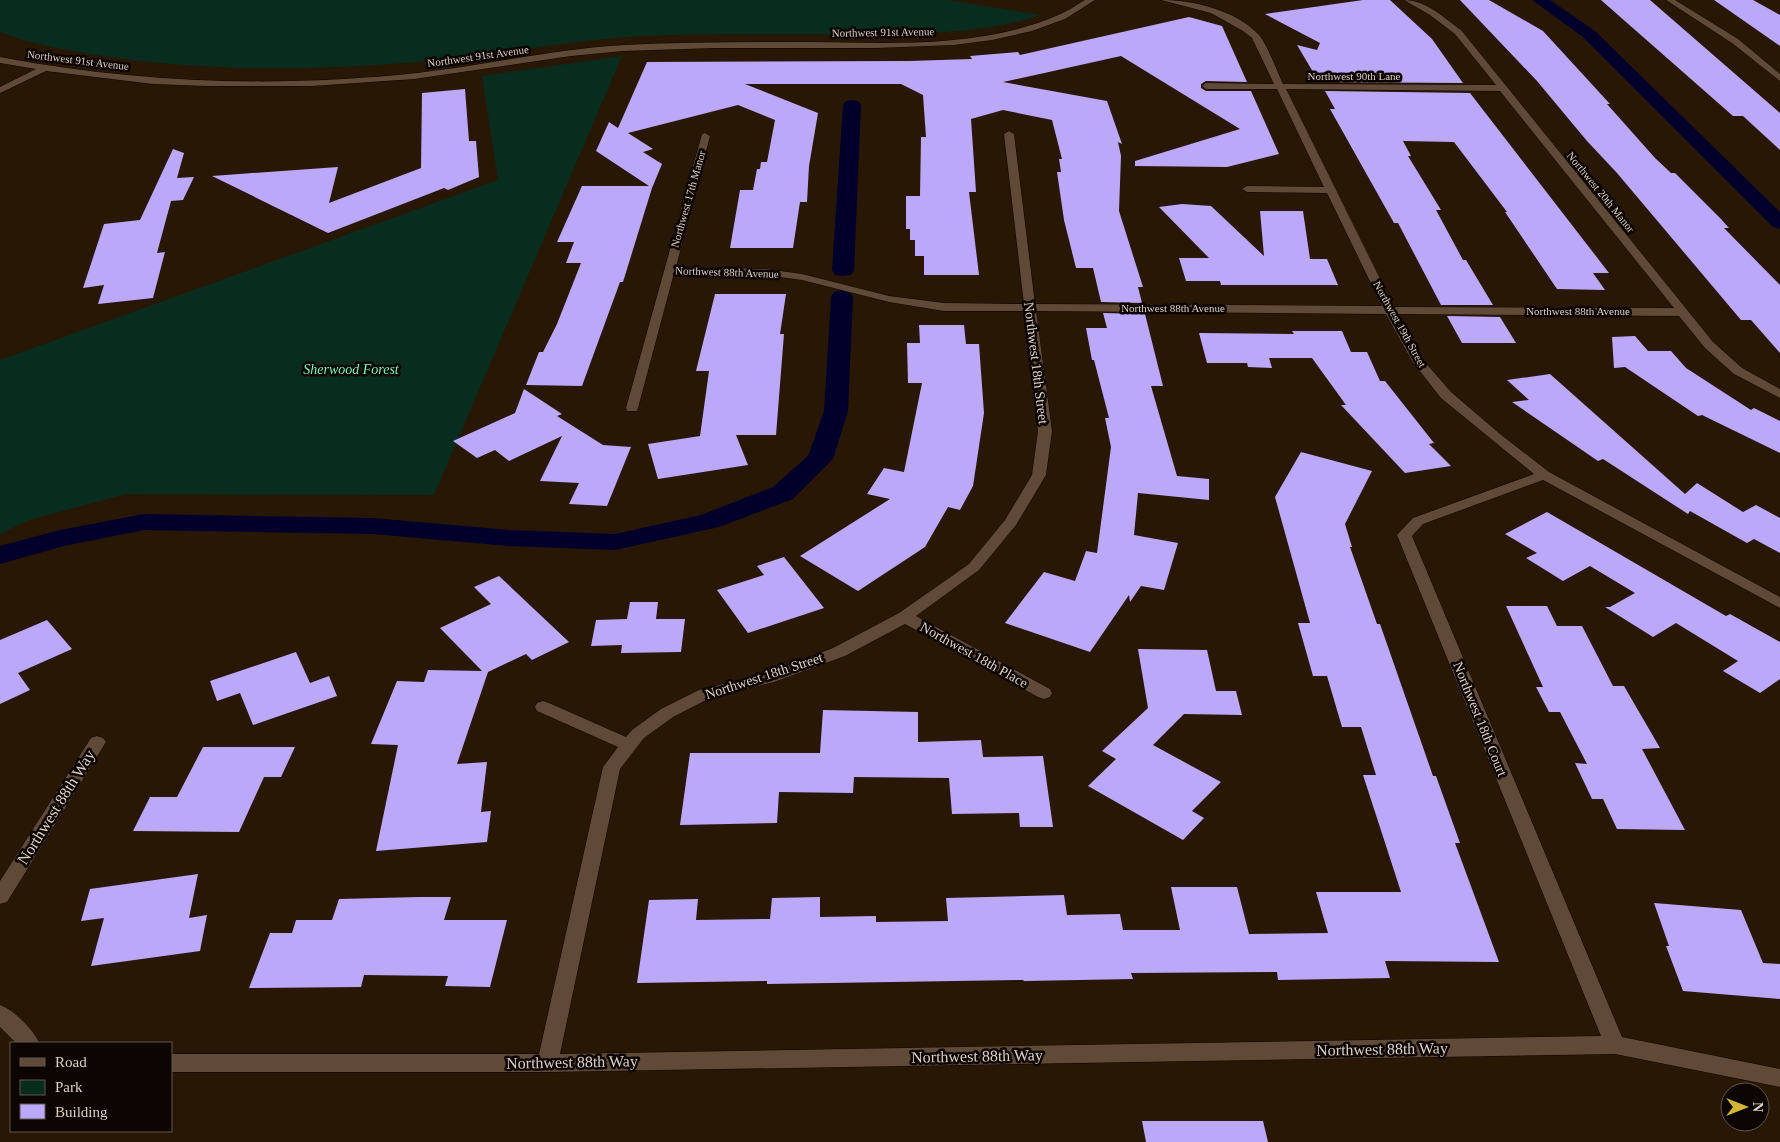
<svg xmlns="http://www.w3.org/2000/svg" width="1780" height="1142" font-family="'Times New Roman',serif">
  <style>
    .green { fill: #082d1e }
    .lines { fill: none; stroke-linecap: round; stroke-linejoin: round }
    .canal { fill: #00002b; fill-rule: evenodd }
    .building { fill: #bca8f9 }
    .street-casing { stroke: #110300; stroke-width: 1 }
    .street { fill: #5f4a38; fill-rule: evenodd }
    .labels { text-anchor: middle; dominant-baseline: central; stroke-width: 5; stroke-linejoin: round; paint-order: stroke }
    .far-street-label { font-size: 11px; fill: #ddd0c6; stroke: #0c0501 }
    .street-label { font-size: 14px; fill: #ddd0c6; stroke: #0c0501 }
    .park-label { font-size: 14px; font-style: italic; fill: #75fac0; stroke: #0c0501 }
    .near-street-label { font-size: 16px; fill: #ddd0c6; stroke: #0c0501 }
  </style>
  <rect width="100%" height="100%" fill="#291706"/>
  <g class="green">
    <path d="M0 0H947L1041 15C982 34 926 33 864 34 791 35 716 33 643 36 581 39 521 51 460 58 341 70 221 74 103 56 68 50 33 45 0 32Z"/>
    <polygon points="622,56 434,495 126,494 29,520 0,534 0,360 498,180 482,76"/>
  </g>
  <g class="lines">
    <g class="canal">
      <polygon points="1532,0 1550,0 1595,31 1780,212 1780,229 1773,227 1583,37"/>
      <polygon points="852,100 858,101 861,105 854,270 851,275 843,276 835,275 832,270 843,105 846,101"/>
      <polygon points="842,290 850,292 853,297 848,411 833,459 793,499 719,527 615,550 509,546 373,534 144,530 64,546 0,564 0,546 60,530 144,514 373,518 509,530 615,534 701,515 773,487 808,456 824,411 831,297 834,292"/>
    </g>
  </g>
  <g class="building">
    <polygon points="1363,0 1390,0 1432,39 1463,83 1319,82 1297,45 1317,50 1320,43 1265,14"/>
    <polygon points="1460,0 1489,0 1543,31 1610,104 1607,104 1655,158 1671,173 1675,173 1721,219 1729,228 1724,228 1780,285 1780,353 1751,320 1741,320 1617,173 1587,141 1537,81"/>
    <polygon points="1601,0 1650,0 1780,113 1780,150 1743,116 1733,116"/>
    <polygon points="1714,0 1753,0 1780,15 1780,46"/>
    <polygon points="1189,17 1222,26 1247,82 1206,81 1201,84 1201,88 1206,91 1251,91 1279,154 1227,167 1135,166 1135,161 1240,129 1121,56 1003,82 1107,101 1122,144 1118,142 1121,156 1119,211 1143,287 1138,287 1142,303 1101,302 1093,268 1076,268 1064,220 1057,172 1061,172 1059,159 1062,159 1052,120 1003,110 971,119 976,192 969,192 979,275 924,275 924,256 915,256 915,240 910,240 910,229 906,229 906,196 920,196 921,137 926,137 923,95 901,84 745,84 818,113 809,166 807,202 800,202 793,248 730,248 740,190 753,190 757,169 760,169 761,162 767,162 775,120 738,105 628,133 653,149 643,152 662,164 652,188 623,282 620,282 582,386 526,385 539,352 543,352 557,324 581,263 566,263 574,242 557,242 582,186 649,186 596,151 609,122 618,128 647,62 909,61 972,59 970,56 1018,52 1020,55"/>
    <polygon points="465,89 469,141 476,141 479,177 448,190 444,188 328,233 212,176 338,167 329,203 421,168 422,93"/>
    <polygon points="1325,91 1470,93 1609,273 1593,273 1605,290 1557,289 1505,212 1507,212 1454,142 1403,141 1411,156 1408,156 1441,210 1436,210 1463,260 1466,260 1493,305 1441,305 1398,223 1394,223 1330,109 1335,109"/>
    <polygon points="173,149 184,153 177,178 194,177 183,200 171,201 157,253 165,252 153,298 98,304 104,285 83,288 104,224 140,220"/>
    <polygon points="1182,204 1211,206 1264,256 1260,211 1303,211 1310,259 1327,259 1338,285 1221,285 1220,281 1186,281 1179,258 1209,258 1159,207"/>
    <polygon points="715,294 786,294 780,334 784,334 776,435 736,435 748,465 658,479 648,444 700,436 709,371 696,371"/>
    <polygon points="1103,313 1145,314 1163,386 1151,386 1177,476 1209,479 1209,500 1138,493 1134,535 1178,543 1164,590 1141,586 1130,602 1129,595 1090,652 1005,623 1044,572 1075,581 1086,551 1097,553 1111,447 1105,418 1109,418 1094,360 1092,360 1086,328 1107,328"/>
    <polygon points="1447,316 1500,317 1516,343 1462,343"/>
    <polygon points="919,325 964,325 966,344 979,344 984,413 973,486 960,510 948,507 925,547 858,591 800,556 890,499 867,494 884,468 904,472 922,383 908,383 907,343 920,343"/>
    <polygon points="1292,331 1342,331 1351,352 1367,352 1380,381 1385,381 1434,443 1429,444 1451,466 1405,473 1341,405 1346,405 1312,358 1269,358 1272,368 1248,367 1247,363 1207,363 1199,333 1294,334"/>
    <polygon points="1635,336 1648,351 1671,351 1686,368 1751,410 1754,408 1780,421 1780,453 1702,415 1698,416 1625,367 1614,368 1612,337"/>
    <polygon points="1550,374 1685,494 1697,483 1743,512 1756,505 1780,518 1780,553 1754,539 1747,543 1690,511 1688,514 1603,459 1598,461 1512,402 1529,400 1507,380"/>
    <polygon points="524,389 562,414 557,416 603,445 631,447 607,506 569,504 579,483 540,481 562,436 509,461 495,450 477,458 453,441 515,413"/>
    <polygon points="1301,452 1372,471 1345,524 1352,547 1350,547 1377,624 1380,624 1433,776 1436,776 1446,804 1460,843 1455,843 1499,962 1385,961 1390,978 1278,980 1277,972 1131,973 1133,979 1024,981 1023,980 767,984 767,981 637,983 649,900 698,899 696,920 770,919 772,898 820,897 820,917 876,916 876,922 948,921 946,898 1064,895 1067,915 1120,914 1123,930 1180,930 1171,887 1237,887 1249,934 1328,933 1316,892 1401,892 1363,775 1376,775 1361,727 1342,727 1327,676 1313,676 1298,623 1310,623 1275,497"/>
    <polygon points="1547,512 1726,616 1730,614 1780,642 1780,679 1760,693 1723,671 1738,661 1676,623 1653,637 1605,607 1610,607 1635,593 1590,566 1563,581 1526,558 1537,553 1505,534"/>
    <polygon points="784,557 824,608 748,633 717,590 764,575 757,566"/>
    <polygon points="499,576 569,642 532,660 526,654 488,672 457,764 487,762 481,812 491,811 487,842 376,851 398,745 371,744 397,681 424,682 428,670 482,671 440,628 491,604 474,587"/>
    <polygon points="630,602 658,602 656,619 685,619 681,652 621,653 622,645 591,646 596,620 627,619"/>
    <polygon points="1506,606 1547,606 1557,626 1582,626 1613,686 1624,686 1660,748 1642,749 1685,830 1617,829 1603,799 1592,799 1575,763 1587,764 1560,712 1549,712 1536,687 1543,687"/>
    <polygon points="47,620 72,649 18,673 30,690 0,704 0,640"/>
    <polygon points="1138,649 1207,650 1216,691 1236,691 1242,715 1184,714 1153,745 1221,782 1192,811 1204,818 1183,840 1088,786 1116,759 1102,751 1148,708"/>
    <polygon points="296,652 310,683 329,676 337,696 253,725 240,693 217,701 210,681"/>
    <polygon points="823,710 918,712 918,742 981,740 983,757 1043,756 1053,827 1020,827 1019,813 952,814 949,778 854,777 853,793 779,792 777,823 680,825 690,753 820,753"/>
    <polygon points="203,747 295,747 281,777 264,777 239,832 133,831 150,797 177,797"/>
    <polygon points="198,874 189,918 207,915 200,951 91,966 104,918 81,921 90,889"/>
    <polygon points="419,897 451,897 444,920 507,920 490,987 445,986 448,976 364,975 361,987 249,988 270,933 292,933 296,920 332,920 339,899"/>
    <polygon points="1654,903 1741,910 1763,963 1780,964 1780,999 1683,991 1666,946 1669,946"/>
    <polygon points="1142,1121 1263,1121 1268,1142 1146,1142"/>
  </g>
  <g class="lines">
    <defs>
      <g id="street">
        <path d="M1085 0H1095L1065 19 1032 31 992 40 954 45 876 48H714L623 51 571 56 414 79 312 86H206L153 84 46 71 0 93V87L36 69 0 63V57C137 83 277 88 417 73 486 65 555 49 624 45 687 42 749 42 812 42 893 43 980 48 1056 16 1067 12 1076 5 1085 0Z"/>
        <path d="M1161 0C1193 0 1236 10 1259 35 1267 44 1277 71 1283 84L1496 85 1455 34 1430 15 1404 0C1426 0 1444 18 1461 30L1713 342 1742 368 1780 389V398L1734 374 1705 348 1679 316 1397 314 1423 360 1451 392 1500 434 1549 472 1780 597V608L1543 480 1423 524 1412 536 1622 1037 1780 1069V1087L1615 1054 547 1072H171V1054H539L603 767 618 747 537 711 535 707 537 703 543 701 549 703 626 737 632 730 661 709 699 690 764 674 833 648 899 613 969 564 1005 520 1032 475 1038 431 1025 311H944L889 302 802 280 765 275 674 273 638 408 637 411H627L626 408 702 134 705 133 710 136 676 267 765 269 802 274 889 296 944 303 1024 304 1004 134 1009 131 1014 134 1035 304 1382 306 1327 193 1247 192 1242 189 1247 186 1324 187 1277 89H1206L1202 86 1206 83 1274 84 1252 38 1243 31 1211 13ZM1286 89 1500 91 1674 308 1394 307ZM1036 311 1386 314 1412 361 1441 398 1534 474 1413 518 1397 535 1601 1036 560 1054 620 769 644 738 673 717 710 698 774 682 845 656 905 624 1038 697 1044 699 1050 697 1052 693 1050 689 916 616 979 570 1016 525 1046 475 1052 431Z"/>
        <polygon points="1666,0 1675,0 1738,39 1780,74 1780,81 1732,43"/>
        <polygon points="97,736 103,738 106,742 7,902 0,904 0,881 91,738"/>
        <path d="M0 1005C14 1010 34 1030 39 1043H16L0 1027Z"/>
      </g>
    </defs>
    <use href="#street" class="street-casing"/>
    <use href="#street" class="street"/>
  </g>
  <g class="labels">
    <g class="far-street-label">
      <text transform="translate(883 32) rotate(-1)">Northwest 91st Avenue</text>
      <text transform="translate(478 56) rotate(-8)">Northwest 91st Avenue</text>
      <text transform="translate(78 60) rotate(7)">Northwest 91st Avenue</text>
      <text x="1354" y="76">Northwest 90th Lane</text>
      <text transform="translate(1601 192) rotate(51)">Northwest 20th Manor</text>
      <text transform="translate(688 199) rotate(-74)">Northwest 17th Manor</text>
      <text transform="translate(727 272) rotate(2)">Northwest 88th Avenue</text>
      <text x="1173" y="308">Northwest 88th Avenue</text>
      <text x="1578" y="311">Northwest 88th Avenue</text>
      <text transform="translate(1400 324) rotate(61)">Northwest 19th Street</text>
    </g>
    <g class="street-label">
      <text transform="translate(1036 363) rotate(83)">Northwest 18th Street</text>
      <text transform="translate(974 655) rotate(29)">Northwest 18th Place</text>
      <text transform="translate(764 676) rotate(-18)">Northwest 18th Street</text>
      <text transform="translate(1480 719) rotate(68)">Northwest 18th Court</text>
    </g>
    <g class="park-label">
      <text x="351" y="369">Sherwood Forest</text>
    </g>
    <g class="near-street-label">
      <text transform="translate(56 807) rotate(-58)">Northwest 88th Way</text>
      <text transform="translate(1382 1049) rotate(-1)">Northwest 88th Way</text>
      <text transform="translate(977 1056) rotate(-1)">Northwest 88th Way</text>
      <text transform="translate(572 1062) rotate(-1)">Northwest 88th Way</text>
    </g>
  </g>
  <rect x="10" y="1042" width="162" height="90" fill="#0c0501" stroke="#605650"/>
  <rect x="20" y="1058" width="25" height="8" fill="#5f4a38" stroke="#605650"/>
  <text x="55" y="1067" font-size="15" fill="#ddd0c6">Road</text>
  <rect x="20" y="1080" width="25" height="15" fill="#082d1e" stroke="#605650"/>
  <text x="55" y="1092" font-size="15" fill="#ddd0c6">Park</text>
  <rect x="20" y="1104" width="25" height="15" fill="#bca8f9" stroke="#605650"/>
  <text x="55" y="1117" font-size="15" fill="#ddd0c6">Building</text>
  <g transform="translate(1745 1107) rotate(90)"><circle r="24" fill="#0c0501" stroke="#605650"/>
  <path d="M0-4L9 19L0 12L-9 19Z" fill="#d3b635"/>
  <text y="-8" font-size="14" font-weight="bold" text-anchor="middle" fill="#ddd0c6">N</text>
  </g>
</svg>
